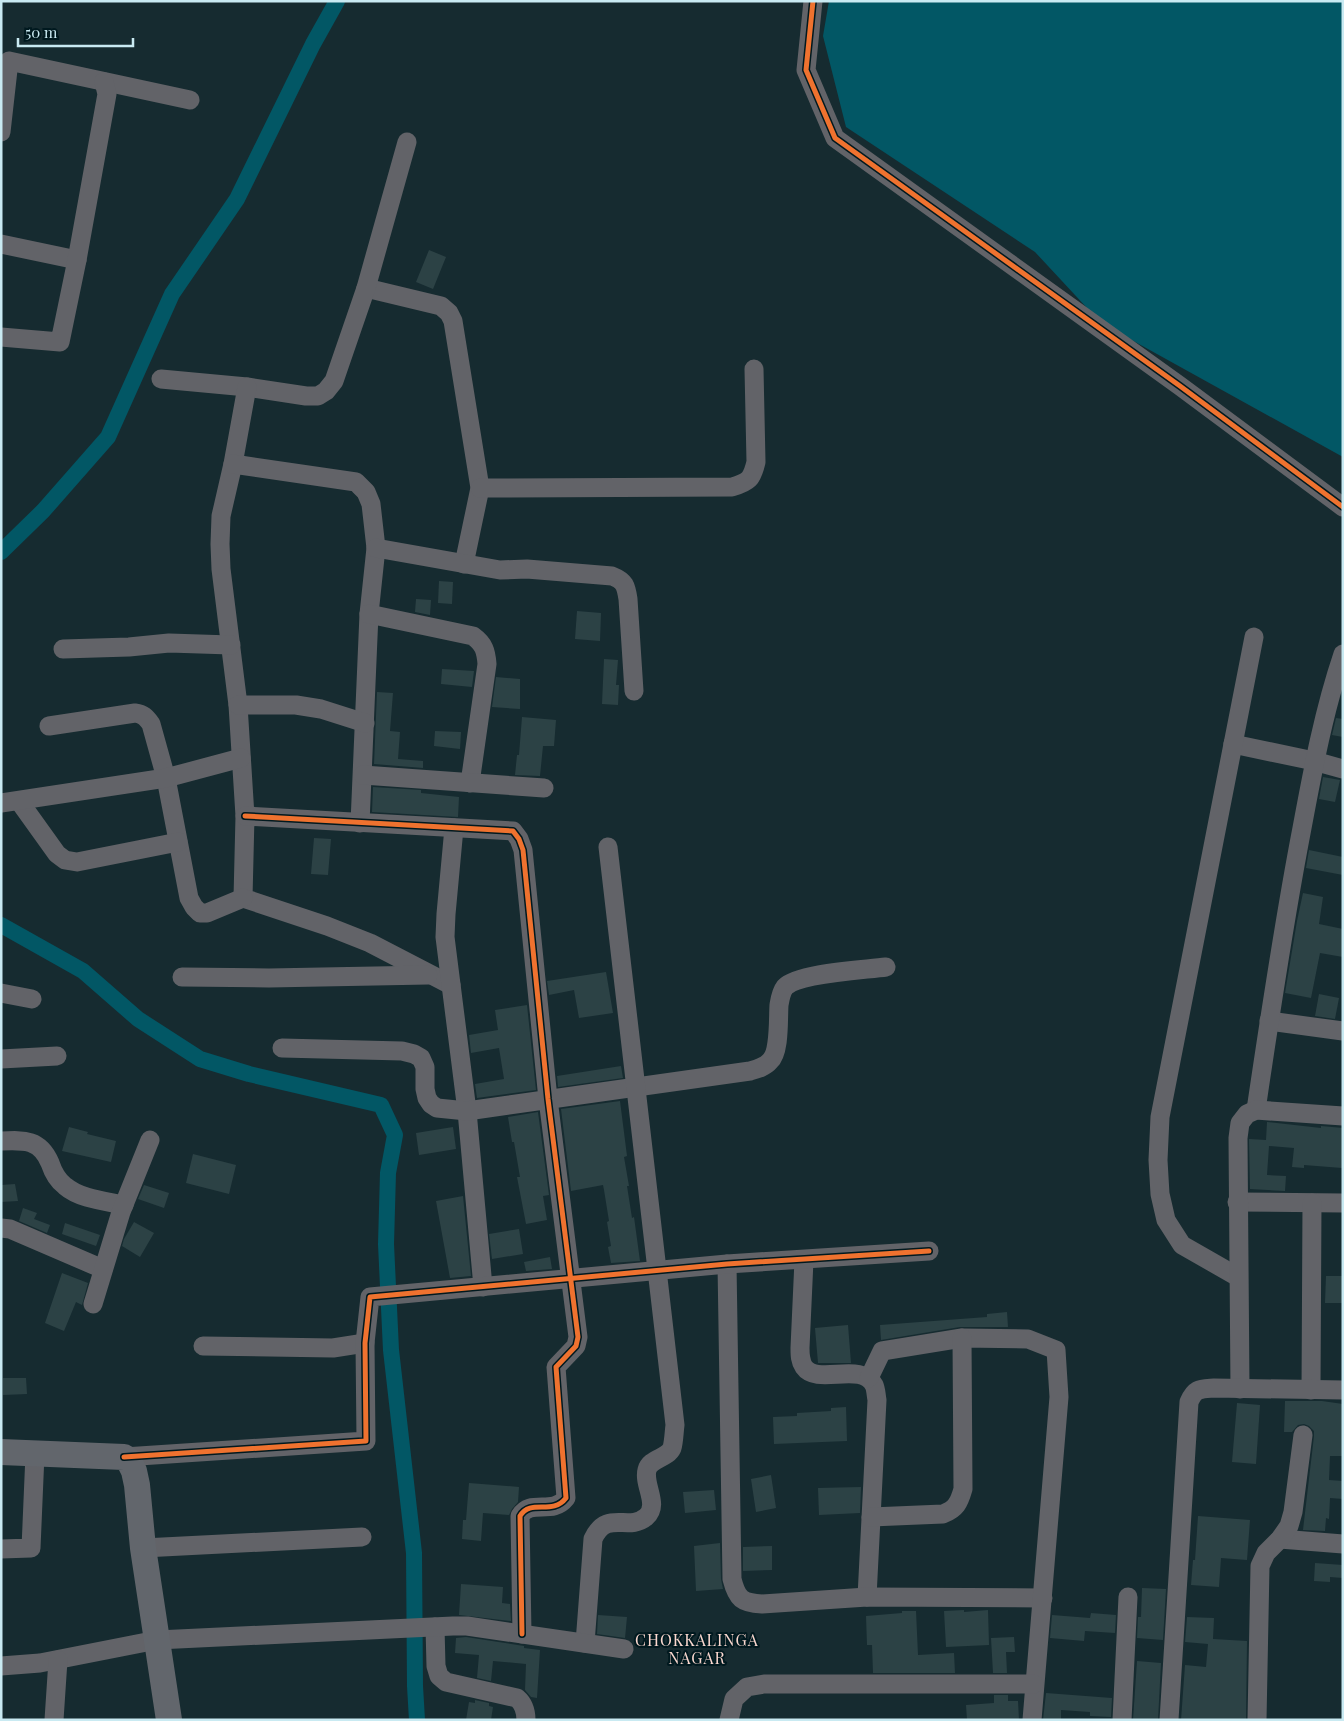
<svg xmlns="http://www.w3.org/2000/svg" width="1344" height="1721" font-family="'Playfair Display',serif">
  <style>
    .water { fill: #025765 }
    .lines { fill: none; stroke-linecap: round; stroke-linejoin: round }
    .canal { stroke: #025765; stroke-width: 16 }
    .building { fill: #2c4245 }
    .minor { stroke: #626368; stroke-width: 19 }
    .secondary { stroke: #62666c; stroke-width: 26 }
    .cycleway-casing { stroke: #00191f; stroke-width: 8 }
    .cycleway { stroke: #ef722f; stroke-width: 5 }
    .labels { text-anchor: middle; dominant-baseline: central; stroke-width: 4; stroke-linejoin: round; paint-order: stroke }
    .neighbourhood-label { font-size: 16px; letter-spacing: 1px; fill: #fbd9d0; stroke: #00191f }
  </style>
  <rect width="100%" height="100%" fill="#162b30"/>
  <polygon class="water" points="829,1 1343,1 1343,457 1101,323 1035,252 846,127 823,36"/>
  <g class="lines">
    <g class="canal">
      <polyline points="1,552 43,511 108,437 172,294 237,199 313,44 337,1"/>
      <polyline points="1,925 83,971 138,1019 200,1059 249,1074 381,1105 395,1135 388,1173 386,1244 391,1350 414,1553 415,1686 417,1720"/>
    </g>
  </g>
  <g class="building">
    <polygon points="429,250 446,257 433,289 416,282"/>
    <polygon points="439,581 453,582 452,604 438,603"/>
    <polygon points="416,599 431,600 430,615 415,612"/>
    <polygon points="577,611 601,613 600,641 575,639"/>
    <polygon points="604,659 618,660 616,685 619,685 618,705 602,704"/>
    <polygon points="442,669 474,671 472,687 441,684"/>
    <polygon points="496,677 520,679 520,709 492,707"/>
    <polygon points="377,692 393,693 390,731 400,732 398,759 423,761 423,768 374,764"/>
    <polygon points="522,717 556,720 554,746 543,746 540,776 515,775 517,755 519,755"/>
    <polygon points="1336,718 1343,719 1343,737 1332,735"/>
    <polygon points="435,731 461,732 460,749 434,746"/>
    <polygon points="1323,777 1340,780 1335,802 1319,799"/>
    <polygon points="373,787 421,790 421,793 459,797 458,817 372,812"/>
    <polygon points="314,838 331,839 328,875 311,874"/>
    <polygon points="1309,850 1343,857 1343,875 1306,868"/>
    <polygon points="1303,893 1323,897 1319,924 1343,929 1343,957 1320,953 1311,998 1285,993 1297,921"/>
    <polygon points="606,972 613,1013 579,1018 574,990 549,995 547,981"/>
    <polygon points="1319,994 1339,998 1335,1019 1315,1016"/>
    <polygon points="527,1005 536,1090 477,1098 475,1084 504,1079 499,1048 471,1053 469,1035 498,1030 495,1010"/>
    <polygon points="621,1066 623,1078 558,1087 557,1076"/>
    <polygon points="620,1101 627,1156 624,1157 629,1186 627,1186 632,1218 634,1217 640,1261 611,1263 608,1247 611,1246 607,1222 609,1221 604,1190 603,1185 571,1191 561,1109"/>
    <polygon points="538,1112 549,1195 543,1196 547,1220 526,1224 517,1177 520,1177 514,1142 512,1142 508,1117"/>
    <polygon points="1267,1122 1321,1128 1321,1126 1343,1128 1342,1168 1304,1165 1304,1168 1292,1167 1294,1148 1269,1146 1267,1175 1286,1176 1285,1191 1250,1189 1249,1139 1266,1140"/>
    <polygon points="69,1127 88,1132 87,1134 116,1141 111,1162 62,1151"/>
    <polygon points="453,1127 456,1149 419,1155 416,1133"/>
    <polygon points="193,1154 236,1165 229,1194 186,1183"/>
    <polygon points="15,1184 18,1201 1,1202 1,1185"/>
    <polygon points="144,1185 169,1193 164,1208 138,1199"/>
    <polygon points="463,1196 471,1276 450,1278 436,1201"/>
    <polygon points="23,1208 37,1213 34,1219 50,1225 47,1233 19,1221"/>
    <polygon points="134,1222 154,1233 140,1257 122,1246 124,1239"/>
    <polygon points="65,1223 100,1235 96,1246 62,1234"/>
    <polygon points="519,1229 523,1254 492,1259 489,1234"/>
    <polygon points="550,1257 552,1269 526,1271 524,1262"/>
    <polygon points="62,1273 88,1283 82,1305 76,1302 64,1331 45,1323"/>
    <polygon points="1326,1276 1343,1276 1342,1303 1325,1303"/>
    <polygon points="1007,1312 1008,1327 960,1327 881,1340 880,1325 987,1317 987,1314"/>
    <polygon points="848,1325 851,1363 818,1363 815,1328"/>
    <polygon points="3,1378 26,1378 27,1394 3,1395"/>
    <polygon points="1285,1401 1322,1401 1343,1404 1343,1456 1330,1456 1329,1480 1343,1481 1343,1499 1330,1498 1329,1519 1326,1518 1325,1531 1303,1530 1314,1436 1314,1431 1309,1426 1304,1424 1298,1425 1292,1432 1284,1432"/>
    <polygon points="1237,1403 1260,1405 1256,1464 1232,1462"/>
    <polygon points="846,1407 847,1441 774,1444 773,1417 797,1416 797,1413 831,1411 831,1408"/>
    <polygon points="771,1475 776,1508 756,1512 751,1479"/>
    <polygon points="469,1483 519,1487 518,1502 512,1509 509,1515 483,1513 481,1541 462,1539 463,1520 466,1520"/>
    <polygon points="861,1487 860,1513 819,1515 818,1488"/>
    <polygon points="714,1490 716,1510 685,1513 683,1492"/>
    <polygon points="1198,1516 1250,1520 1247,1560 1221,1558 1219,1587 1191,1585 1193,1560 1195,1560"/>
    <polygon points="720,1543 721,1579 723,1589 696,1591 694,1546"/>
    <polygon points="772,1546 772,1570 743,1571 743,1547"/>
    <polygon points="1315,1563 1343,1565 1343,1578 1330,1577 1330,1582 1314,1581"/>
    <polygon points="461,1584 503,1587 502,1603 510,1604 511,1621 459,1615"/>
    <polygon points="1142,1588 1166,1589 1163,1640 1137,1638 1138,1617 1141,1617"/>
    <polygon points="964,1610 964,1612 988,1610 989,1645 946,1647 944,1611"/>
    <polygon points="902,1611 916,1611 918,1655 954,1653 955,1673 873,1673 872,1645 867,1645 866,1616 902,1613"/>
    <polygon points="1091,1613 1116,1615 1115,1633 1085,1631 1084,1641 1050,1638 1052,1615 1090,1618"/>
    <polygon points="598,1615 627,1617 625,1638 597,1634"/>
    <polygon points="1187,1617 1214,1618 1213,1639 1247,1641 1246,1720 1181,1720 1185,1665 1206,1667 1208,1644 1185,1642"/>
    <polygon points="466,1637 524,1646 524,1648 540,1650 537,1698 531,1697 525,1690 526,1664 493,1661 491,1681 477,1678 479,1655 455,1653 456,1638"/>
    <polygon points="1014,1637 1015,1652 1006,1652 1007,1673 993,1673 991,1638"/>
    <polygon points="1137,1661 1161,1663 1158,1720 1133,1720"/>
    <polygon points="1046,1693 1112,1698 1111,1717 1090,1716 1090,1712 1061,1710 1061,1720 1043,1720"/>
    <polygon points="994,1695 1008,1695 1008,1701 1018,1701 1019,1720 967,1720 966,1705 994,1703"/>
    <polygon points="475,1700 489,1703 489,1706 493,1707 491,1720 466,1720 469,1702 475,1703"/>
  </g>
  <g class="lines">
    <g class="minor">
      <polyline points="813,1 806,70 835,138 1180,386 1343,507"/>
      <polyline points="1,132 9,61 190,100"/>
      <polyline points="1,244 77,260"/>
      <polyline points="366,288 441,306 449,313 453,321 480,488 464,564"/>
      <polyline points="1,337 60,342 77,260 107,94 104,82"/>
      <polyline points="161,379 247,387 306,396 318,396 326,391 334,381 366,288 407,142"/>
      <polyline points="247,387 233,464 221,516 220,544 221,569 238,705 245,816 243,898 327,926 370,943 451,985"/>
      <polyline points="233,464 356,482 366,492 371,504 376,548 369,614 360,823"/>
      <path d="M480 488 732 487C749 482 752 479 756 462L754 369"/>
      <path d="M376 548 500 570 527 569 612 576C625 581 626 586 628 599L634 691"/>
      <path d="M369 614 473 636C484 644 486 651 487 664L470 783"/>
      <polyline points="63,649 129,647 169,643 231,645"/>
      <polyline points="238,705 296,705 321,709 365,723"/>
      <path d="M49 726 135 713C143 714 146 717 151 724L166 778 189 898 194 907 200 913H207L243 898"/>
      <polyline points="1233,744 1314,761 1343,769"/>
      <polyline points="363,775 544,788"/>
      <polyline points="19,801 57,854 65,860 77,862 178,842"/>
      <polyline points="1,803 166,778 241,758"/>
      <path d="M245 816 513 831 519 839 523 850 548 1099 578 1337 576 1346 556 1367 566 1498C552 1516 531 1498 520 1516L522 1634"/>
      <polyline points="454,828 446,914 445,937 467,1111 483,1287"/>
      <polyline points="182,977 269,978 428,975"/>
      <polyline points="1,993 32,999"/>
      <polyline points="1269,1021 1343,1031"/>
      <path d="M282 1048 402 1051 414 1054 421 1058 425 1067V1089L427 1098 431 1104 437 1108 467 1111 750 1071C757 1069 765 1067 770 1061 780 1052 778 1019 779 1005 780 999 781 992 785 987 798 973 865 970 886 967"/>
      <polyline points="1,1059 57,1056"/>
      <path d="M1256 1110C1270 1015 1284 921 1302 828 1313 769 1324 710 1343 654"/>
      <path d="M1 1141C24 1140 40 1139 50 1163 53 1172 57 1180 65 1186 80 1199 105 1201 124 1205"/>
      <polyline points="1237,1202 1343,1203"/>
      <polyline points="1,1228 10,1229 103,1269"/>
      <path d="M804 1260 800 1348C800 1355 800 1361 804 1367 817 1386 862 1361 874 1385 876 1389 876 1395 877 1400L867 1597"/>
      <path d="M727 1264 732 1579C737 1599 742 1603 762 1604L867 1597 1043 1598"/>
      <polyline points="1238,1277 1182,1245 1166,1220 1160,1194 1158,1160 1160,1117 1254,637"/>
      <polyline points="93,1304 121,1212 150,1140"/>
      <polyline points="203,1346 333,1348 365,1343"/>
      <polyline points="869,1378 882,1351 962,1338 1028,1339 1056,1350 1059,1397 1032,1720"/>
      <polyline points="1240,1389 1238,1138 1240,1123 1247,1114 1256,1110 1343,1116"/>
      <polyline points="1311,1390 1312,1203"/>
      <polyline points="124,1457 366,1441 365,1343 370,1297 727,1264 929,1251"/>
      <path d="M871 1517 943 1514C956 1509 959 1503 963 1489L962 1338"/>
      <polyline points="1280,1539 1343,1544"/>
      <polyline points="143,1548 362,1537"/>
      <polyline points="1,1549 31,1548 35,1454"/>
      <path d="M435 1627 436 1666 439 1676 446 1682 517 1698C524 1704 526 1711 526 1720"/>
      <path d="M585 1643 593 1539C607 1509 628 1532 646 1517 660 1505 643 1485 647 1470 650 1458 667 1459 672 1448 674 1441 674 1432 675 1425L608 847"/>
      <polyline points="1,1666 40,1663 157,1640 453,1626 467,1626 624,1649"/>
      <polyline points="54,1720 58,1660"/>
      <polyline points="729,1720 734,1699 747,1687 764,1684 1034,1684"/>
      <polyline points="1122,1720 1128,1597"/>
      <path d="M1169 1720 1189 1402C1195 1388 1200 1389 1214 1388L1343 1390"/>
      <polyline points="1257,1720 1260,1566 1266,1553 1280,1539 1289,1526 1293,1512 1303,1435"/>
    </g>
    <polyline class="secondary" points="1,1452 124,1457 129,1461 134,1471 137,1485 143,1548 169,1720"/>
    <defs>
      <g id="cycleway">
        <polyline points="813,1 806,70 835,138 1180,386 1343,507"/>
        <path d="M245 816 513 831 519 839 523 850 548 1099 578 1337 576 1346 556 1367 566 1498C552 1516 531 1498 520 1516L522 1634"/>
        <polyline points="124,1457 366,1441 365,1343 370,1297 727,1264 929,1251"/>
      </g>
    </defs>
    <use href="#cycleway" class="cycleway-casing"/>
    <use href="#cycleway" class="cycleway"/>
  </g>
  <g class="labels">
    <g class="neighbourhood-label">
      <text x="697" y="1639">CHOKKALINGA<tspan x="697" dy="18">NAGAR</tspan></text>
    </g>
  </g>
  <rect width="1344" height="1721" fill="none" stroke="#c9eaf2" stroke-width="5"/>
  <path d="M18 38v8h115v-8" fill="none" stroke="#c9eaf2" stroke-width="2.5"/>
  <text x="25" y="38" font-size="15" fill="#c9eaf2" stroke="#00191f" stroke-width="4" paint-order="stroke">50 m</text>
</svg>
